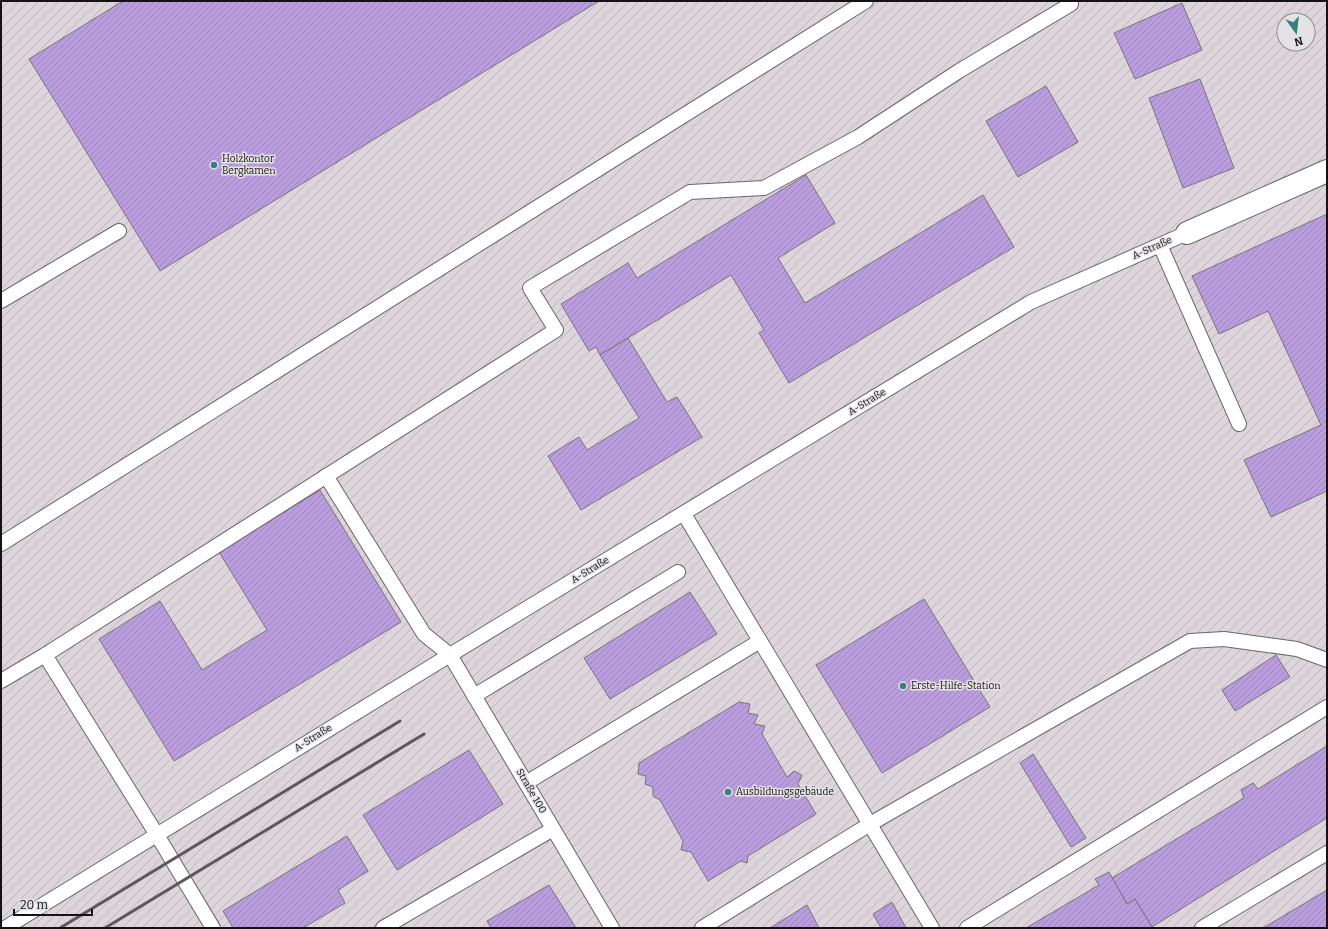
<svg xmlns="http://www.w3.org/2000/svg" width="1328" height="929" font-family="Bitter,serif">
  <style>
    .industrial { fill: url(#industrial-furrows); fill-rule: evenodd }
    .building { fill: url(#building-hatch); stroke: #777579 }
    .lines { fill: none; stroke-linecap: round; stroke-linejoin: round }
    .service-casing { stroke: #696669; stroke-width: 16 }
    .minor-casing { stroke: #696669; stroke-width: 24 }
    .service { stroke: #fff; stroke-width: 14 }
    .minor { stroke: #fff; stroke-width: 22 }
    .rail { stroke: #5c595b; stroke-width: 3 }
    .poi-dot { fill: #378080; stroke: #e5e2e5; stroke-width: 1.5 }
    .labels { text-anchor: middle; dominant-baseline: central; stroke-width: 3; stroke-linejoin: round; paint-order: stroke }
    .poi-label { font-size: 10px; fill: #141213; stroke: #e5e2e5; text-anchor: start }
    .street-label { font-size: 10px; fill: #141213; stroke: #e5e2e5 }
  </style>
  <defs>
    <pattern id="industrial-furrows" width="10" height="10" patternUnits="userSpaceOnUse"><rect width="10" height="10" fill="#ded4dc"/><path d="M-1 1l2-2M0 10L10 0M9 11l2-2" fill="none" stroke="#beb5bc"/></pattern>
    <pattern id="building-hatch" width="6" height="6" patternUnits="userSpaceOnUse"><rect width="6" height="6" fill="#ba9ddc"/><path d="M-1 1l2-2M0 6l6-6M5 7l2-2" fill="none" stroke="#9f86bc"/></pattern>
  </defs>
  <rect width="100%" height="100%" fill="#e5e2e5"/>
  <path class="industrial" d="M1 1H1327V928H1ZM1284 20H1308V44H1284Z"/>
  <g class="building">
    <polygon points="123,1 599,1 160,271 29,59"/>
    <polygon points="1182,3 1202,50 1135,79 1114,33"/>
    <polygon points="1200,79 1234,168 1183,188 1149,98"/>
    <polygon points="1046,86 1078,142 1018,177 986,121"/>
    <polygon points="806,175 835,223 778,258 805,303 983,195 1014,247 789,383 759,333 764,330 731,275 600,355 596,347 589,351 561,304 628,263 637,278"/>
    <polygon points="1327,214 1327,491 1271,517 1244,460 1321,425 1268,311 1219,334 1192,276"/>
    <polygon points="628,338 667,402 677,397 702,437 581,510 548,456 579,437 587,450 639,418 600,355"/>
    <polygon points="320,490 401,622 174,761 99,639 160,601 202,670 267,630 219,552"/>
    <polygon points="690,592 717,634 610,699 584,658"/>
    <polygon points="924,599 990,707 882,773 816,665"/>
    <polygon points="1276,655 1290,677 1235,711 1222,690"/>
    <polygon points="739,702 750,704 748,713 758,715 754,724 765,726 762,734 787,777 794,771 802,775 798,784 816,814 748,856 747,863 741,861 708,881 691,852 681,850 683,841 660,800 653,796 653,787 645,784 646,776 638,774 639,763"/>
    <polygon points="1327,746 1327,818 1152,927 1135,899 1127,904 1112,878 1244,798 1241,790 1253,783 1258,789"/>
    <polygon points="469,750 503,804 397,870 363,815"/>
    <polygon points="1033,754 1086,838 1071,847 1020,763"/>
    <polygon points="347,836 368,871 338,890 345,903 303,928 233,928 223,911"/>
    <polygon points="1109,872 1127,904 1135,899 1152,927 1149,928 1026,928 1099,885 1095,879"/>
    <polygon points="549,885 576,928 491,928 487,921"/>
    <polygon points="1327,890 1327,928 1263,928"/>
    <polygon points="892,902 906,928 881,928 873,914"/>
    <polygon points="807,905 819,928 770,928"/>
  </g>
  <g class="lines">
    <defs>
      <g id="service">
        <polyline points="1160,245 1239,424"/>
        <polyline points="1,301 119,231"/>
        <polyline points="326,476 424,634 450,655 612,928"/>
        <polyline points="684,514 932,928"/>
        <polyline points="1,544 866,1"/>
        <polyline points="45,655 157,835 213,928"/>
        <polyline points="1,681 45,655 556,330 530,288 690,192 764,188 858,137 959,71 1071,4"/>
        <polyline points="474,696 678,572"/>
        <polyline points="526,783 760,641"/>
        <polyline points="5,928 450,655 1031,302 1187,233"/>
        <polyline points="383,928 553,829"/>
        <polyline points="702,928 870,824 1190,641 1224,639 1297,649 1327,660"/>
        <polyline points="967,928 1327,707"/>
        <polyline points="1202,928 1327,853"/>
      </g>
      <polyline id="minor" points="1187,233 1327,171"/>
    </defs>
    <use href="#service" class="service-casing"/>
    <use href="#minor" class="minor-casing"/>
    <use href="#service" class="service"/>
    <use href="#minor" class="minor"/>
    <g class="rail">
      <polyline points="60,928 400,721"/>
      <polyline points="105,928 424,734"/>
    </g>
  </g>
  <g class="poi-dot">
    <circle cx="214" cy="165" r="4"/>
    <circle cx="903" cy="686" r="4"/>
    <circle cx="728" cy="792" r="4"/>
  </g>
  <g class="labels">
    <g class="poi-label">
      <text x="222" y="159">Holzkontor<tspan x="222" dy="12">Bergkamen</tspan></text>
      <text x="911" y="686">Erste-Hilfe-Station</text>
      <text x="736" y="792">Ausbildungsgebäude</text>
    </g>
    <g class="street-label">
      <text transform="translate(1152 248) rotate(-24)">A-Straße</text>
      <text transform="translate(867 402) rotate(-31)">A-Straße</text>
      <text transform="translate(590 570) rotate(-31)">A-Straße</text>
      <text transform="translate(313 738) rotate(-32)">A-Straße</text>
      <text transform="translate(531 791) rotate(60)">Straße 100</text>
    </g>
  </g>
  <rect width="1328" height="929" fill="none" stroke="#141213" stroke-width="4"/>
  <g transform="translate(1296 32) rotate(165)"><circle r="19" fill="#e5e2e5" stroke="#918f91"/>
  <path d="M0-3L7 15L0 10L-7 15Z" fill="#378080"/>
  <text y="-6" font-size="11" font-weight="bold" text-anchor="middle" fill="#141213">N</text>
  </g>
  <path d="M14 909v6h78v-6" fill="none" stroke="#141213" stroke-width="2"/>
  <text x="20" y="909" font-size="12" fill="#141213" stroke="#e5e2e5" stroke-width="3" paint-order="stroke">20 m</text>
</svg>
